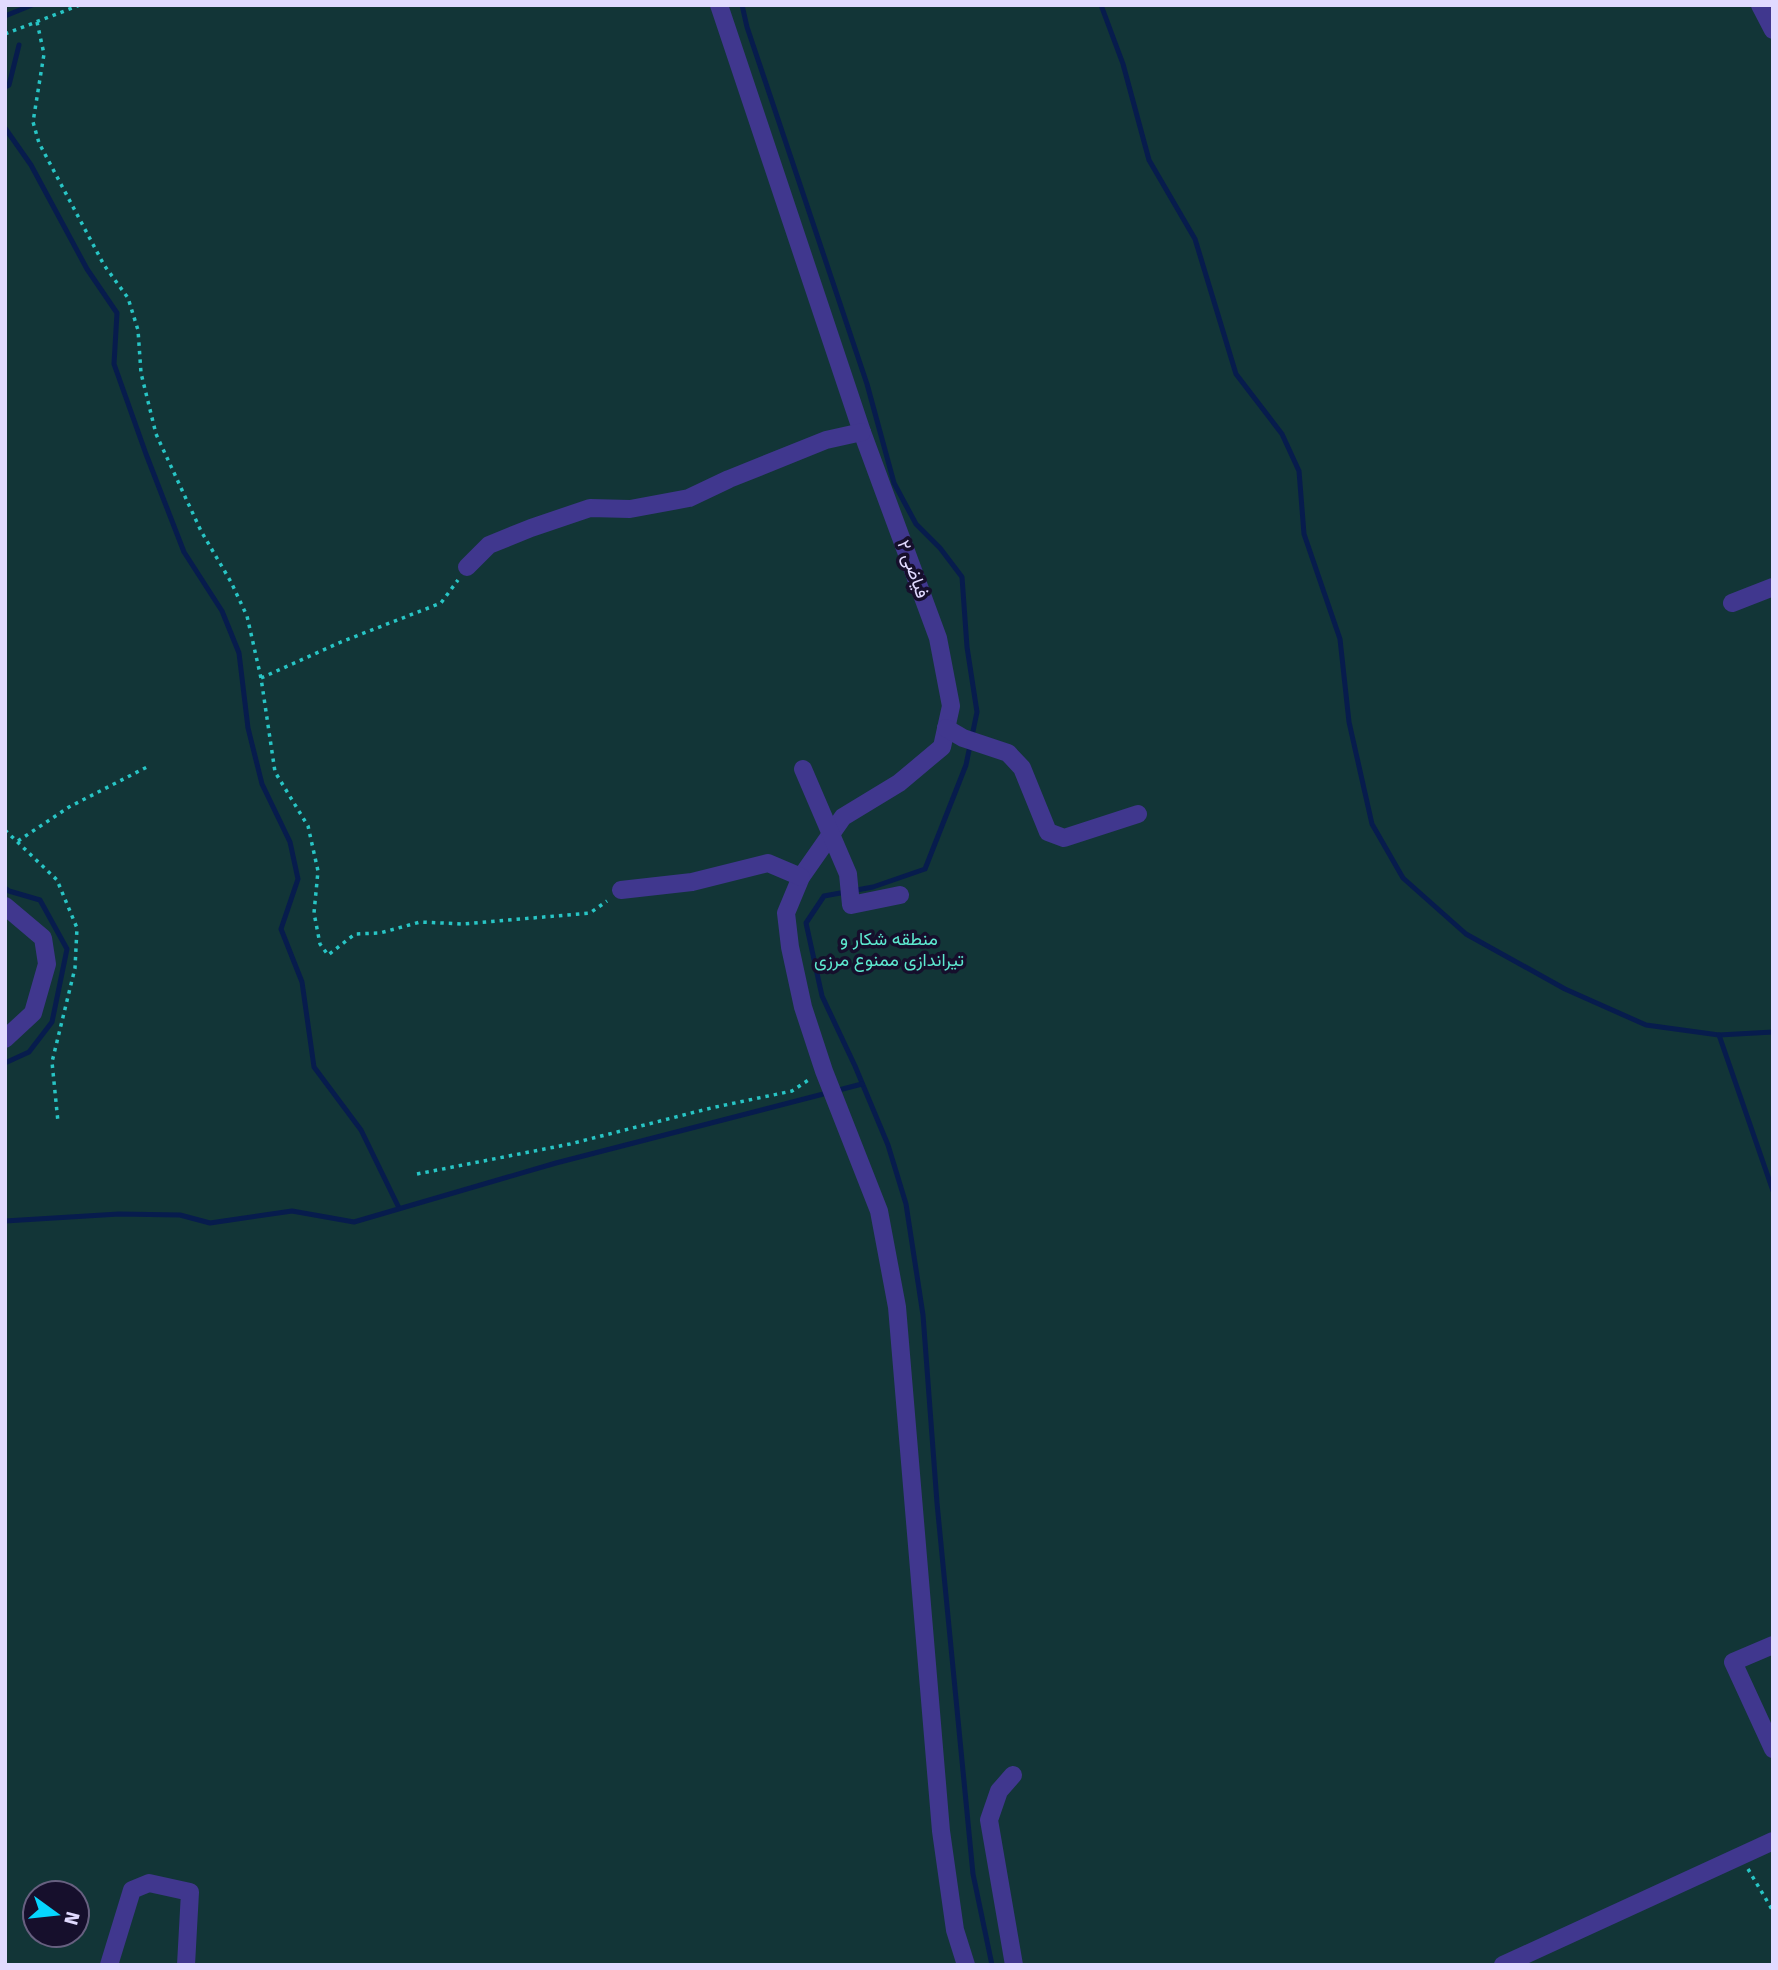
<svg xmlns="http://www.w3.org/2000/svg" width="1778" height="1970" font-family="'Fira Sans',Vazirmatn,sans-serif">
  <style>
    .green { fill: #123537; fill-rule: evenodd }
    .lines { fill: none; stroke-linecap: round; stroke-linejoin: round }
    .stream { stroke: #071c4d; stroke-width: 5 }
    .path { stroke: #28c5c5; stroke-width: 3.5; stroke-dasharray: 3.5 5; stroke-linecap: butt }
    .minor { stroke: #40378e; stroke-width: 18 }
    .labels { text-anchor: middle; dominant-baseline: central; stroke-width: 7; stroke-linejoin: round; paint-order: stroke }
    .street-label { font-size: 18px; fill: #e1daff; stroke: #160f2c }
    .park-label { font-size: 18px; fill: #5de8cf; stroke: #160f2c }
  </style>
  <rect width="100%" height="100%" fill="#160f2c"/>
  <path class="green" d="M5 5H1773V1965H5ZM35 1893H77V1935H35Z"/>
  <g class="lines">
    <g class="stream">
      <polyline points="742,5 747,27 867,384 894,483 916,524 940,548 962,577 967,647 977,712 966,765 925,869 873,887 824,896 806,923 822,996 855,1066 888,1145 906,1204 923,1315 937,1503 973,1874 992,1965"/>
      <polyline points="1101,5 1123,64 1149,160 1195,239 1236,374 1282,434 1299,471 1304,534 1340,639 1349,722 1372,824 1403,878 1466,934 1565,989 1646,1025 1719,1035 1773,1032"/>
      <polyline points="5,16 32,5"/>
      <polyline points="5,87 9,85 19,45"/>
      <polyline points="5,128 31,165 87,269 117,313 114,364 146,454 184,552 222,611 239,653 248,728 262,784 290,842 298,879 281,929 302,982 314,1067 361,1130 399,1208"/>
      <polyline points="5,888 9,891 40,900 67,949 52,1022 29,1052 5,1063"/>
      <polyline points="1719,1035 1773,1191"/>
      <polyline points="5,1221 119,1214 180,1215 210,1223 292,1211 354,1222 556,1163 862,1084"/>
    </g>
    <g class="path">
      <polyline points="37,22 44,54 33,122 39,143 104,265 128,298 138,330 141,373 156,434 201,531 231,582 247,616 261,678 275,772 308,826 318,871 314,913 320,944 328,955 355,934 380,933 420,922 463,924 590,913 607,901"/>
      <polyline points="5,34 80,5"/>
      <polyline points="261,678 341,642 441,603 458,580"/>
      <polyline points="5,830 57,880 77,928 75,968 52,1062 58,1122"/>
      <polyline points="18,841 69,807 147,767"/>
      <polyline points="417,1174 570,1144 711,1108 792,1091 810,1079"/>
      <polyline points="1748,1869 1773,1911"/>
    </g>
    <g class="minor">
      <polyline points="719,5 862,432 938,638 951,706 942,747 899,783 843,817 801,877 786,913 790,947 803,1007 824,1071 879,1211 897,1307 941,1831 955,1930 966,1965"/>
      <polyline points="1760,5 1773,30"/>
      <polyline points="467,567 489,545 531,528 590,508 630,509 689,498 729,479 826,440 862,432"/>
      <polyline points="1732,603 1773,587"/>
      <polyline points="946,728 963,738 1008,753 1022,768 1048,832 1064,838 1138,814"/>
      <polyline points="803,769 848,874 851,905 900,895"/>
      <polyline points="621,890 692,882 768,863 801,877"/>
      <polyline points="5,906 43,938 47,964 33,1013 5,1039"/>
      <polyline points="1773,1645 1733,1662 1773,1749"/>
      <polyline points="1013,1775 999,1791 989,1820 1014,1965"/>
      <polyline points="109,1965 132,1890 149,1883 190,1892 186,1965"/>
      <polyline points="1503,1965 1773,1841"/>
    </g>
  </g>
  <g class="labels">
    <g class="street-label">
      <text transform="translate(913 569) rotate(70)">فیاضی ۲</text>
    </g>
    <g class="park-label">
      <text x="889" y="939">منطقه شکار و<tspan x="889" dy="21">تیراندازی ممنوع مرزی</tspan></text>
    </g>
  </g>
  <rect width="1778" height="1970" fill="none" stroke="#e1daff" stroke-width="14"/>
  <g transform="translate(56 1914) rotate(105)"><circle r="33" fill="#160f2c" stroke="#676080" stroke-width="2"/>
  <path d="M0-5L12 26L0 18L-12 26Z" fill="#06d6ff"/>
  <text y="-10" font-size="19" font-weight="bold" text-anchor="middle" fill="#e1daff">N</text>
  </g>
</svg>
